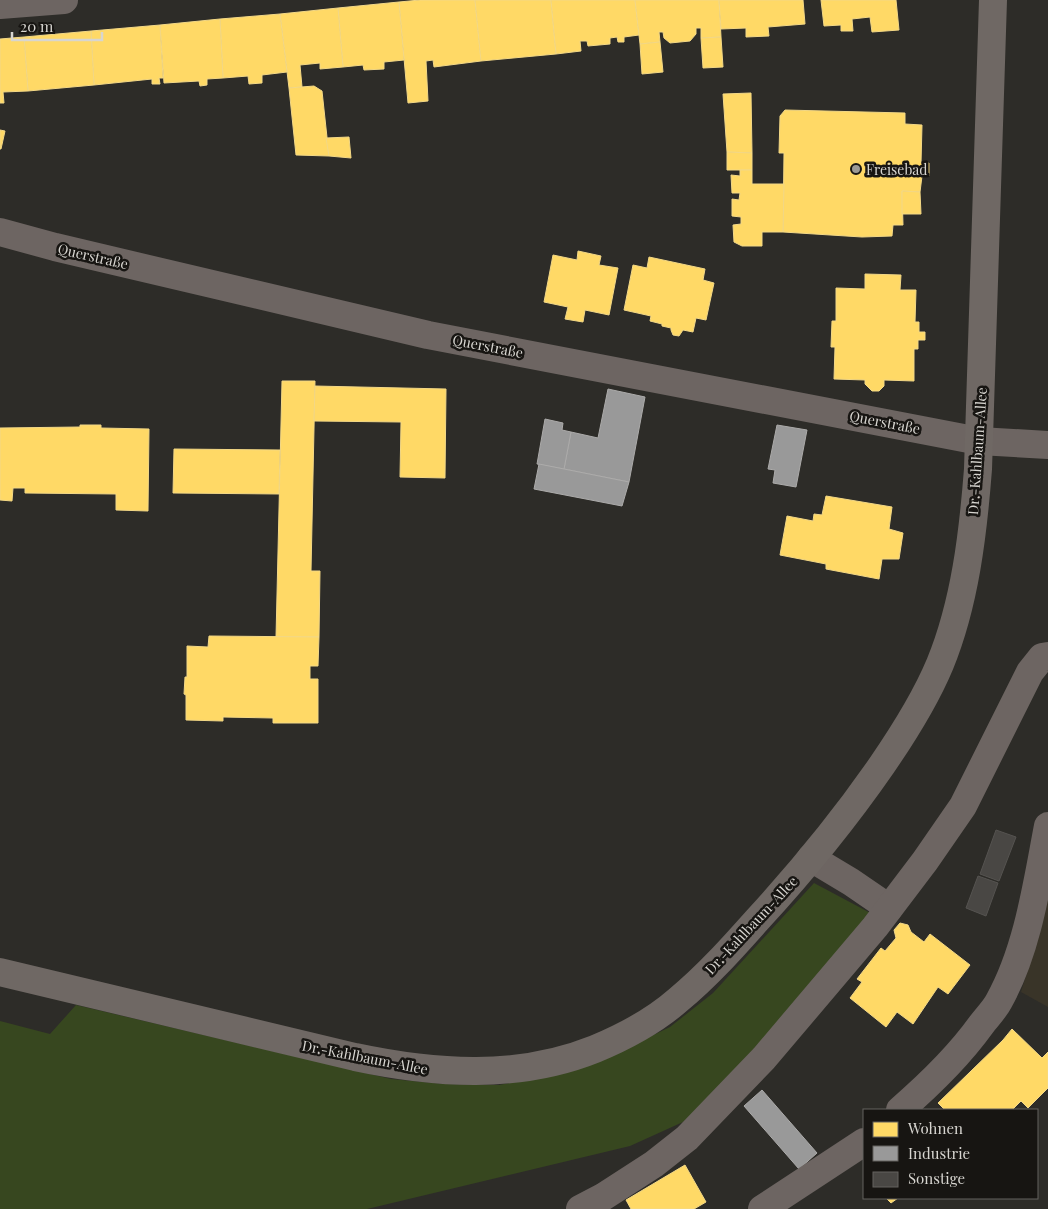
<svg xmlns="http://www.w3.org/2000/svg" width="1048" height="1209" font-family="'Playfair Display',serif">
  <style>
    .built { fill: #393428 }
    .green { fill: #37471f }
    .homes { fill: #ffd966; stroke: #f3d886 }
    .industry { fill: #999; stroke: #acabaa }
    .building { fill: #494744; stroke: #555350 }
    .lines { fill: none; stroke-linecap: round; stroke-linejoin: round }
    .street { stroke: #6d6562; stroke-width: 28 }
    .secondary { stroke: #6f6864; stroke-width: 28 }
    .poi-dot { fill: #9c9a95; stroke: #171512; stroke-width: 2 }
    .labels { text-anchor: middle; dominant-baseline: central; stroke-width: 5; stroke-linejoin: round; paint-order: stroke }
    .poi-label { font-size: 14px; fill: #d7d5d0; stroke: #171512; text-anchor: start }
    .street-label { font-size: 14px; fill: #d7d5d0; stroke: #171512 }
  </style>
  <rect width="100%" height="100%" fill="#2d2c28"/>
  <polygon class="built" points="1048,895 1048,1007 1021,992 1043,920"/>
  <polygon class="green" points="814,883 876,916 720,1091 683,1122 630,1146 367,1209 0,1209 0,1021 50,1034 76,1005 391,1079 444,1084 499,1085 558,1074 608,1057 670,1027 713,993"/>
  <g class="homes">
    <polygon points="420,0 475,0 481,61 434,67 433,60 426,61 428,101 408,103 399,2"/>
    <polygon points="475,0 551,0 556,54 481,61"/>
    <polygon points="551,0 635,0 639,35 624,37 624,42 618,42 617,37 610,38 610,44 588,46 587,41 580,41 581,51 556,54"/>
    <polygon points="635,0 719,0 721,37 701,38 701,28 696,28 696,34 690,41 670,43 664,38 663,32 659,32 660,42 640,44"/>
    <polygon points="719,0 803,0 805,24 768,27 769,36 746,37 746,28 721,29"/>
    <polygon points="821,0 896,0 899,30 872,32 870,17 852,19 853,31 841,31 841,25 824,26"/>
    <polygon points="399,2 404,60 384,62 384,69 364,70 363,65 343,67 338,8"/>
    <polygon points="338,8 343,67 320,69 320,63 300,65 302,87 289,88 280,14"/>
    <polygon points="280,14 287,72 262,75 262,83 249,84 248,76 223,78 220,19"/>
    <polygon points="220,19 223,78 207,79 207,85 200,86 199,81 164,83 160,25"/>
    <polygon points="160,25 163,78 159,78 160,84 152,84 152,79 94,85 91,31"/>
    <polygon points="91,31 94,85 28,91 24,37"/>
    <polygon points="24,37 28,91 3,92 4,103 0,103 0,39"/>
    <polygon points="721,37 723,67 703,68 701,38"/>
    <polygon points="660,42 663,72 642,74 640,44"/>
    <polygon points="314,86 322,91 329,156 296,155 289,88"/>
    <polygon points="751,93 752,153 727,152 723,94"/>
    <polygon points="785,110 905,113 905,124 922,125 921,163 929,163 929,176 922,176 920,192 902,191 903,225 893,225 892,236 862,237 783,232 784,153 779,153 780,116"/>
    <polygon points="0,130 5,131 1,149 0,149"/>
    <polygon points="349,137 351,158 329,156 326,138"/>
    <polygon points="727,152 752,153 752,170 727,170"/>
    <polygon points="740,170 752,170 752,184 784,184 783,232 762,232 762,246 742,246 734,242 733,225 741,224 741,217 732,216 732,199 739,200 740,193 732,193 731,175 740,176"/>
    <polygon points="902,191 920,192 921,214 902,214"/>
    <polygon points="578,251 601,256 599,265 618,268 609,315 585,310 583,322 565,319 568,307 544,302 553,255 577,260"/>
    <polygon points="649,257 705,269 703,280 714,283 706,320 696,318 693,332 683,330 679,336 673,335 671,330 671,328 662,326 662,324 650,321 651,316 624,310 633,265 647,268"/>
    <polygon points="865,274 901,275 900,290 916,290 915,322 919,322 919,332 925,332 925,340 918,340 918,349 914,349 914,381 884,380 884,386 879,391 872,391 865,384 865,380 834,379 835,347 831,347 832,321 836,321 836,288 865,289"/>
    <polygon points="282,381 315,381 311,571 320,571 319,637 276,637"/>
    <polygon points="315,386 446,389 445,478 400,477 401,422 314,421"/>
    <polygon points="80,425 101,425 101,428 149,429 148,511 116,510 116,494 25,493 25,488 13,488 12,501 0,500 0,428 80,427"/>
    <polygon points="174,449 280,450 279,494 173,493"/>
    <polygon points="826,496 892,507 889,529 903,533 899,559 882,559 879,579 826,569 826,564 780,555 787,516 813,521 814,514 822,515"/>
    <polygon points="209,636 319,637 318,666 310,666 310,679 318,679 318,723 273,723 273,718 223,717 223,721 186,720 186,695 184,694 185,677 187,677 187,646 208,647"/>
    <polygon points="900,923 908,925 911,932 924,942 930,934 970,965 948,994 938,987 913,1024 897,1012 886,1027 850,998 862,982 857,979 881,948 885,951 896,938 894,930"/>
    <polygon points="1012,1029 1042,1058 1048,1052 1048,1088 1028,1108 1021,1101 1012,1110 945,1110 938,1103 1003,1040"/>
    <polygon points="685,1165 706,1202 694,1209 631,1209 626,1200"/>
    <polygon points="886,1198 898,1198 891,1203"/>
  </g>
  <g class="industry">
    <polygon points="608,389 645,397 629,482 564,469 571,432 598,438"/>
    <polygon points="545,419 563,423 562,430 571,432 564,469 537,464"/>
    <polygon points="777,425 807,430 796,487 773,483 775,470 768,469"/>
    <polygon points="539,464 629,482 622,506 534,489"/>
    <polygon points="762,1090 817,1153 799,1169 744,1106"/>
  </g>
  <g class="building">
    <polygon points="996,830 1016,837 999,881 980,874"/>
    <polygon points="978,876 998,883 986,916 966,908"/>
  </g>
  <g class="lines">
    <g class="street">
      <polyline points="0,5 64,0"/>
      <polyline points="0,232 55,247 428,335 979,441 1048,445"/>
      <polyline points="811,858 851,882 889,908"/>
      <path d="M900 1110C930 1084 958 1057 981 1025 987 1017 995 1009 999 1001 1028 949 1037 883 1048 826"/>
      <polyline points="580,1209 603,1197 654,1164 687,1138 764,1058 875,927 925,861 963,806 1030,672 1042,657 1048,656"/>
      <polyline points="762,1209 864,1142"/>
    </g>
    <path class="secondary" d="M0 972 355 1057C435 1074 518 1080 595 1049 624 1037 654 1021 678 1000 707 976 732 948 757 920 802 871 844 820 882 765 904 733 925 700 940 664 965 603 973 534 978 469L993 0"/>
  </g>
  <circle class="poi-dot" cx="856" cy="169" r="5"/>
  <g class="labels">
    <g class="poi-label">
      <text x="866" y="169">Freisebad</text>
    </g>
    <g class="street-label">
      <text transform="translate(93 256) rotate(13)">Querstraße</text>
      <text transform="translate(488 346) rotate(11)">Querstraße</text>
      <text transform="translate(885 422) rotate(11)">Querstraße</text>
      <text transform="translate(977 451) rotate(-86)">Dr.-Kahlbaum-Allee</text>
      <text transform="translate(751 925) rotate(-47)">Dr.-Kahlbaum-Allee</text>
      <text transform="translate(365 1057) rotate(11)">Dr.-Kahlbaum-Allee</text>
    </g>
  </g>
  <rect x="863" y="1109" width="175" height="90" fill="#171512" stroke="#64625e"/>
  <rect x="873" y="1122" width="25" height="15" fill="#ffd966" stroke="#64625e"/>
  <text x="908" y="1134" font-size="15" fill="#d7d5d0">Wohnen</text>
  <rect x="873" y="1146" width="25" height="15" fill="#999999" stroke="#64625e"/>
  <text x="908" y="1159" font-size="15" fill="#d7d5d0">Industrie</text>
  <rect x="873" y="1172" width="25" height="15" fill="#494744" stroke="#64625e"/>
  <text x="908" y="1184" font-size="15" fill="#d7d5d0">Sonstige</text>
  <path d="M12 32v8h90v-8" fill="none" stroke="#d7d5d0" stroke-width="2.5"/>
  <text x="20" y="32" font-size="15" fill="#d7d5d0" stroke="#171512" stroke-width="4" paint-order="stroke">20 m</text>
</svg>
